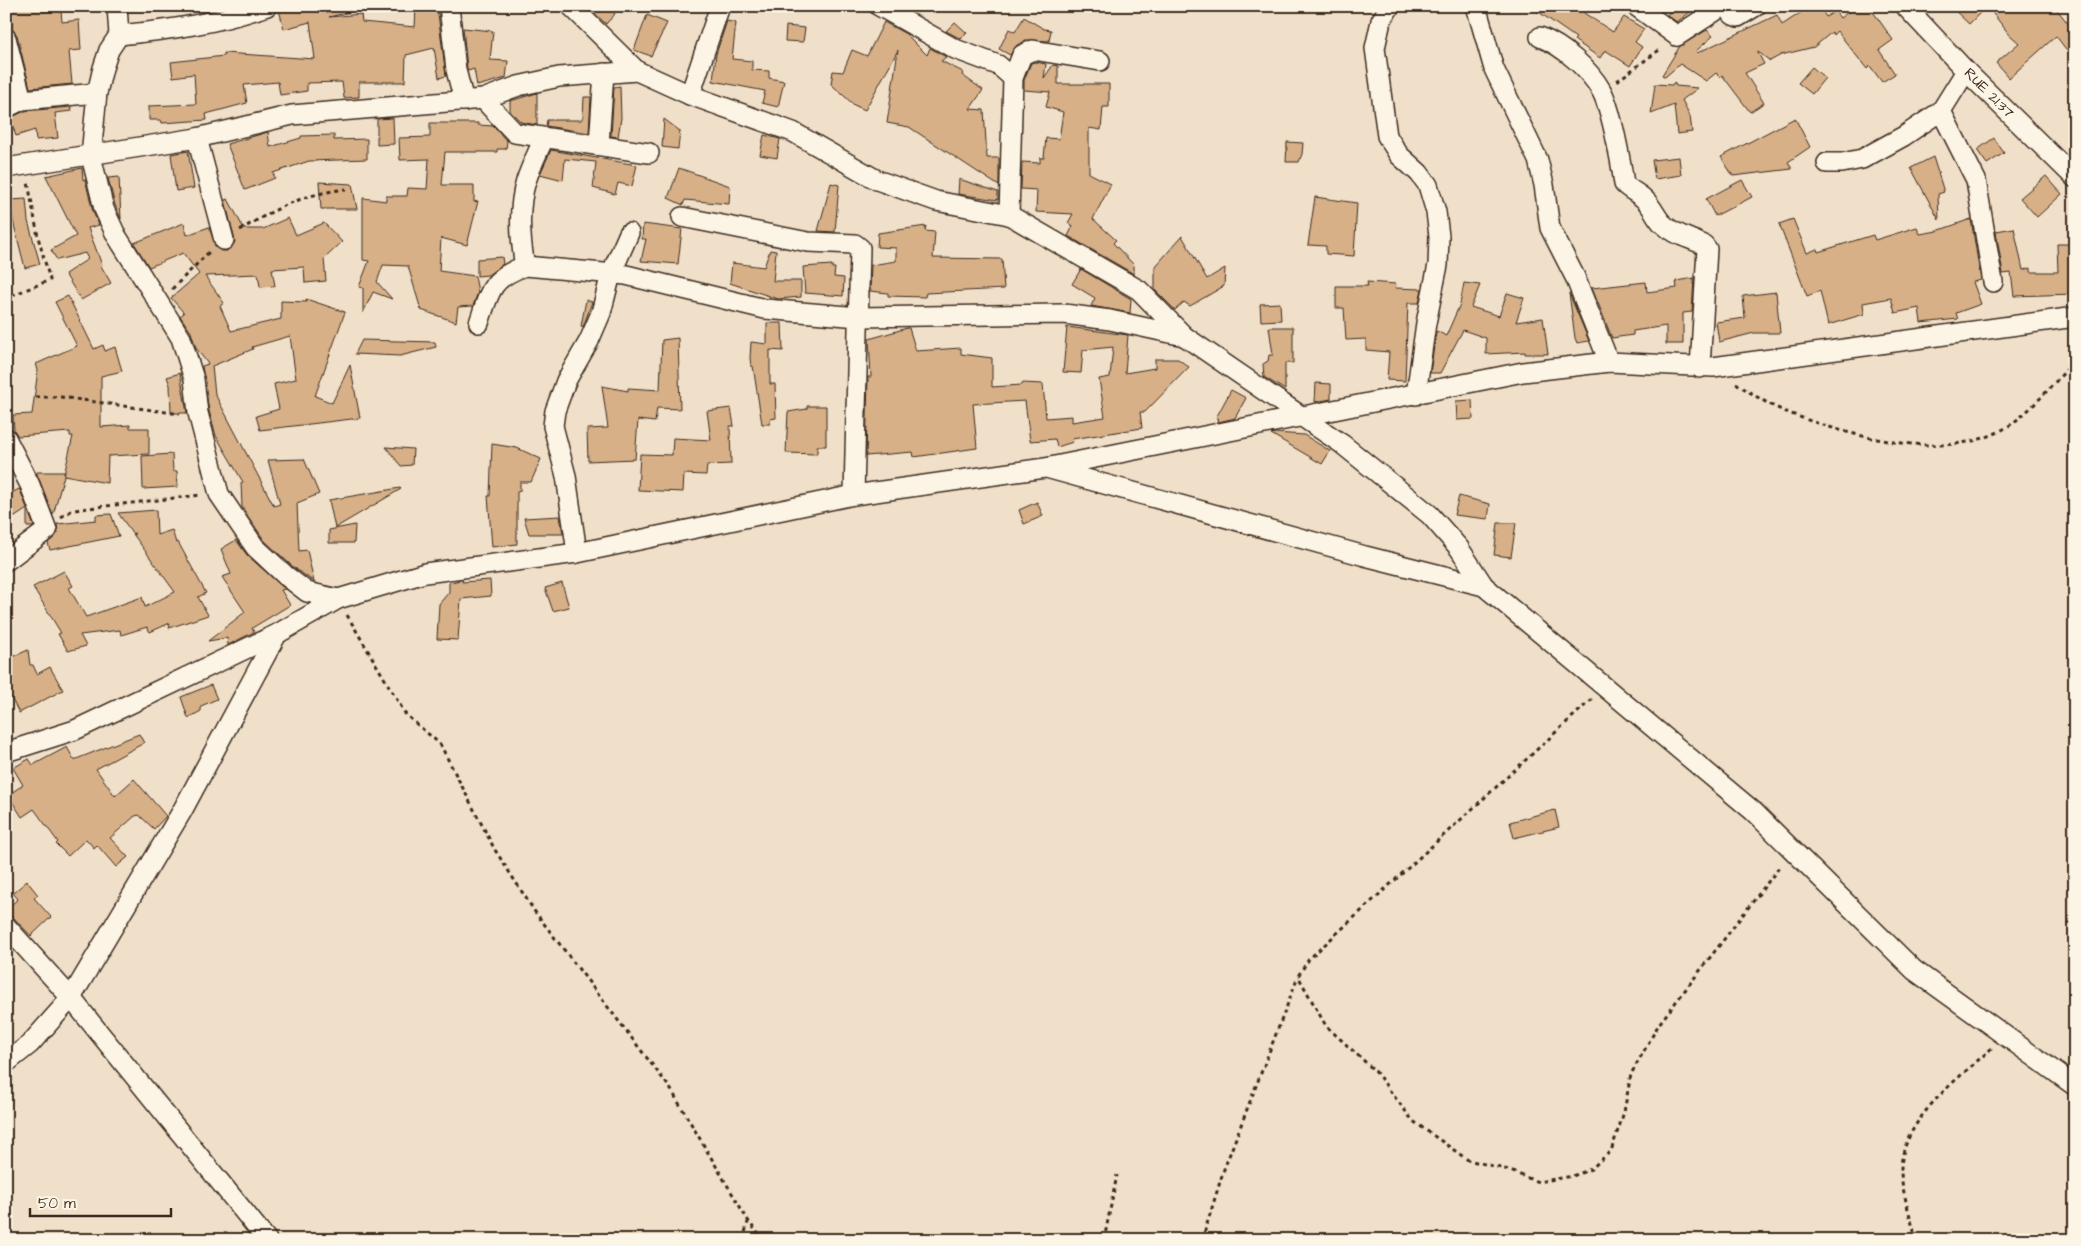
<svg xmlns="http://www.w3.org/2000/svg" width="2081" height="1246" font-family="'Architects Daughter',sans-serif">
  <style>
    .building { fill: #d7b088; stroke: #3b2a1e }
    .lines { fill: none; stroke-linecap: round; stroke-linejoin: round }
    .street-casing { stroke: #3b2a1e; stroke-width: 22 }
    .path { stroke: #3b2a1e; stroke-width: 3; stroke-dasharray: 4 4; stroke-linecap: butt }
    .street { stroke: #fcf5e5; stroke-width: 19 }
    .labels { text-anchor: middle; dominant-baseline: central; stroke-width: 4.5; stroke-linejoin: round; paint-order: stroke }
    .street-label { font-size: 15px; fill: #3b2a1e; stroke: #fcf5e5 }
  </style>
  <rect width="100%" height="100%" fill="#f1e0c9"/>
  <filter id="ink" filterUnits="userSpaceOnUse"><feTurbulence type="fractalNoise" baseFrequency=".02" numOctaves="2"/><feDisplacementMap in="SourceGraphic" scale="10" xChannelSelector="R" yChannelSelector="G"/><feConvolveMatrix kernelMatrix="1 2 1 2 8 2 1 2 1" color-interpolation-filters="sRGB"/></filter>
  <g filter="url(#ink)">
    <g class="building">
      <polygon points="12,6 44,6 43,12 61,10 62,22 79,20 81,50 69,51 72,84 30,88 17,35 12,29"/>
      <polygon points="278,6 350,6 350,12 329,17 361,14 362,22 415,27 416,6 437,6 446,76 439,78 434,48 406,55 405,82 359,82 359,97 344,98 342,82 307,83 307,91 280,95 278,82 244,85 247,103 206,114 207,120 162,123 161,120 149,120 149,106 196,104 194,74 173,77 171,62 224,56 224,53 315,59 310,22 284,29"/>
      <polygon points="587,6 607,6 615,14 606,24"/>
      <polygon points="1530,6 1588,6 1584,13 1613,32 1624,17 1644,29 1635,42 1642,47 1630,66 1605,50 1600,58 1574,40 1576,38"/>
      <polygon points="1675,6 1698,6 1677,22 1667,15"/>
      <polygon points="1811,6 1819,6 1826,17 1835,11 1840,18 1856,6 1869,6 1893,40 1879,50 1895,74 1882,82 1870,66 1867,69 1837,31 1833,35 1832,32 1814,47 1781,55 1770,61 1757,51 1764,64 1745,73 1764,103 1750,112 1722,75 1720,77 1716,73 1706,81 1680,64 1665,77 1662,75 1680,46 1707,30 1713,36 1696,51 1697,53 1777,15 1782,25"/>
      <polygon points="1950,6 2054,6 2075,32 2075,61 2056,36 2009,78 1996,63 2019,43 2009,34 1987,6 1969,24"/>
      <polygon points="647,15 667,23 651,56 634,50"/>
      <polygon points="1024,17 1044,29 1051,30 1049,41 1028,40 1017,45 1010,55 999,49 1009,29 1015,32"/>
      <polygon points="727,21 736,23 732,59 752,61 752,70 769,71 769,78 784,81 778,107 762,103 765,91 713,81 716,54"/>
      <polygon points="884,22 906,34 927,55 930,48 946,57 941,61 963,72 962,75 983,90 970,109 984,110 987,158 999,158 999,186 909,127 887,123 898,50 865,110 854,105 831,84 833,71 843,72 852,50 867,56"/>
      <polygon points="955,22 967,33 961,39 946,31"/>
      <polygon points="786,26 805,28 803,42 785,41"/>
      <polygon points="463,28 493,31 490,60 508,61 506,78 477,86 474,69 468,71 467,68"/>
      <polygon points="1035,62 1046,64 1044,78 1053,65 1058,66 1058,84 1109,84 1109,107 1103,107 1101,130 1089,128 1089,173 1111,184 1093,219 1116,240 1113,243 1134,265 1134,274 1068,236 1073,226 1068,223 1073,214 1036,212 1037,190 1021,189 1022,162 1040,163 1040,158 1044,158 1046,138 1059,139 1063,112 1046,107 1050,92 1024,90 1024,80 1031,63"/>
      <polygon points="1812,67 1825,78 1812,94 1798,83"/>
      <polygon points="1674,82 1676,86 1698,88 1682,100 1690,116 1692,132 1677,134 1674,105 1651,114 1655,84 1672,85"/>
      <polygon points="620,86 621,118 618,137 611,136 614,87"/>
      <polygon points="537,93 537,125 521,122 510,111 510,101"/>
      <polygon points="584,97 591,97 589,133 546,126 547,120 581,120 583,117"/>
      <polygon points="71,107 72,111 55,113 58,138 36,140 35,130 16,136 10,118 25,111"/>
      <polygon points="393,118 394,144 377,145 377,119"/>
      <polygon points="1795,118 1810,147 1788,162 1792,169 1733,176 1721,157"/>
      <polygon points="664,119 680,131 678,149 662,147"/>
      <polygon points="430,123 478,123 478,125 493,126 507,141 506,149 497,149 497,152 445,152 442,185 474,185 474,202 478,201 467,245 441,238 439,271 475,276 478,292 473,306 458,307 456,322 421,310 408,266 383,265 377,282 392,299 373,292 363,313 363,288 359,287 369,261 363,260 363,198 386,201 386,196 407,196 408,188 427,189 429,159 400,160 399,138 430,137"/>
      <polygon points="268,132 270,147 301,138 301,136 334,135 334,140 367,139 367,159 309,161 273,173 275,178 245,190 227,144"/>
      <polygon points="764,135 780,139 777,158 760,155"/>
      <polygon points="1994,138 2004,153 1987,164 1977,150"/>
      <polygon points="1287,142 1303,143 1302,154 1299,162 1286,162"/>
      <polygon points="551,150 637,165 632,186 618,183 615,194 593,188 596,162 565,159 563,180 540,174"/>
      <polygon points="188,151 194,188 176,191 171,154"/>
      <polygon points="1679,157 1681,175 1655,179 1652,160"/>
      <polygon points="1933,157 1944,192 1938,194 1939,220 1911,168"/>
      <polygon points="82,168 83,180 85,179 93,212 99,225 88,228 102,265 101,266 111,283 81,300 65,274 88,259 85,253 57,260 51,250 76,236 46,176"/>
      <polygon points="679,168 730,186 729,204 685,200 683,205 668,198"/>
      <polygon points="2046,176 2062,194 2037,217 2020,198"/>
      <polygon points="119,177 121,219 115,205 108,178"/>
      <polygon points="959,179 998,192 998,200 958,194"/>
      <polygon points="1742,180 1752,197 1715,216 1706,199"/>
      <polygon points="319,182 352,184 357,209 321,209"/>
      <polygon points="831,183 839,185 835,232 818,231"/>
      <polygon points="1315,197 1357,203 1354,256 1326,254 1326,246 1308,245"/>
      <polygon points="26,199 28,221 40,264 25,268 13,221 11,200"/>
      <polygon points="228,199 244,229 263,229 288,218 296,235 324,223 342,242 324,259 326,281 305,283 304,267 272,269 275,286 260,287 258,274 205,276 224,303 220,306 231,331 281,319 281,301 307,302 306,299 345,312 315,396 332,403 350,365 360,418 260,430 256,416 279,409 274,384 296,379 290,336 252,347 253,349 212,366 215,394 274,506 280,504 268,460 304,459 319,494 297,503 299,551 307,550 314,582 292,566 264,540 242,507 241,483 243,482 216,436 209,411 202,366 208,364 196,348 191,332 180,316 184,313 171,298 199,274 183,253 149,267 134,243 184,223 187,235 209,227 216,248 221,251 227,251 235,242 225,200"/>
      <polygon points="1793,219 1807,253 1817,249 1818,252 1873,235 1875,240 1917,227 1920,234 1937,231 1971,219 1981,280 1973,282 1981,304 1956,313 1958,319 1921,323 1919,308 1895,313 1891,298 1863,303 1864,314 1828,325 1820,291 1807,296 1779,224"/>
      <polygon points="643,224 682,229 678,264 641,261 646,239 642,239"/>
      <polygon points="926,226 925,231 935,232 933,258 1002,259 1004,289 926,293 925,297 888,296 888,293 870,291 871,265 896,261 896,248 877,247 878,233"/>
      <polygon points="2014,228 2023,270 2031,268 2031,272 2058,272 2057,244 2072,244 2075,294 2014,296 2011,273 2003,274 1996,231"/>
      <polygon points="1182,236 1207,279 1225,268 1224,286 1190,306 1184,302 1175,310 1155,290 1155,267"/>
      <polygon points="770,250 776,251 773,281 801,281 801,297 778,299 730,283 732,263 764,267"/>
      <polygon points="502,257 503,264 488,275 477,276 477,259"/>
      <polygon points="832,265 832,268 835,268 834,277 844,278 843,296 805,293 803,267"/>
      <polygon points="1081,269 1131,299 1130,313 1091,306 1095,298 1072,284"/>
      <polygon points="1694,278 1692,312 1683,313 1683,344 1666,344 1666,326 1633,331 1633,335 1612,338 1592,288 1646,282 1647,292 1677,288 1676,281"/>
      <polygon points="1367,282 1396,284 1395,288 1422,289 1419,303 1408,303 1405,381 1387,380 1389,352 1366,350 1366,339 1346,340 1344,308 1336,308 1336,286 1368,286"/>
      <polygon points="1464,283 1480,285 1471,307 1499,316 1507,293 1524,298 1516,322 1543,318 1548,354 1525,354 1525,352 1486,354 1486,338 1463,330 1440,373 1430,373 1436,333 1437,331 1446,336 1460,304"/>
      <polygon points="1776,292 1780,333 1754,333 1719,342 1716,322 1745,318 1743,296"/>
      <polygon points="1569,293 1589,341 1577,343 1575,338"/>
      <polygon points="68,296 94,349 103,345 105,351 115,347 122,371 101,376 101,427 130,425 130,428 149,428 149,454 108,456 107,483 64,475 73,436 70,436 70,432 18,436 14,430 13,415 32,414 38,370 36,364 77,346 55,302"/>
      <polygon points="586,300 592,302 583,327 581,326"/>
      <polygon points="1280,303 1281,320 1261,321 1260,304"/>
      <polygon points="767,323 782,323 783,351 770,350 770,384 775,384 776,418 770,419 770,424 762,424 753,366 751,366 750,358 751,342 767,344"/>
      <polygon points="1067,327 1128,335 1125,373 1155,368 1155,359 1178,359 1189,367 1145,412 1140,412 1142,428 1072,439 1073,442 1057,447 1055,439 1030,441 1025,401 973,404 977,448 914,457 913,452 866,456 868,377 871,377 869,339 907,328 909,328 916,351 961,348 961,354 992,358 992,387 1022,385 1022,383 1043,384 1046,418 1072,416 1072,422 1105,417 1099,379 1110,377 1113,347 1083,350 1081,373 1063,372"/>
      <polygon points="1269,327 1293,327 1293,363 1285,363 1285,390 1264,377 1263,364 1268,361 1269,355 1273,355"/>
      <polygon points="678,338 680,409 657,408 655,422 638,420 635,459 588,461 587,429 608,428 602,386 628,391 628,388 660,390 662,340"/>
      <polygon points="362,340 435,342 436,347 400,356 355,354"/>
      <polygon points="180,373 187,413 171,413 170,385 167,377"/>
      <polygon points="1316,383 1331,384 1331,399 1315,402"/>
      <polygon points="1231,390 1246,398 1235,418 1218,422 1217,416"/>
      <polygon points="1472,400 1473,419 1457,420 1456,401"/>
      <polygon points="807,406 826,406 826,446 817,446 817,454 786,453 788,412 807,409"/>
      <polygon points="731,408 734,426 730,426 731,464 707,465 706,475 684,474 683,492 638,490 640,454 672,455 673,438 711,440 707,411"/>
      <polygon points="1275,433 1304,435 1330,451 1322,464 1271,434"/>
      <polygon points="492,444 517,448 541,459 531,482 520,482 520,491 517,492 517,544 492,547 488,496 490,496"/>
      <polygon points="386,447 413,449 412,465 401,466"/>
      <polygon points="172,454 173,471 177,471 178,487 143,489 142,456"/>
      <polygon points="37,472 65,472 53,515 37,474"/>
      <polygon points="400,488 401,489 335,528 329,500"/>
      <polygon points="19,489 20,490 34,526 32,527 27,527 27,509 15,517 6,502 6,496"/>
      <polygon points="1459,496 1490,504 1488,519 1454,515"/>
      <polygon points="1037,502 1043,516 1024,524 1019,510"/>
      <polygon points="156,510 157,535 172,530 176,543 178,542 206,593 198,597 208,615 169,628 170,623 150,632 147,627 121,635 120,630 80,635 86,646 68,651 58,634 61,633 33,587 64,571 73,586 69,588 86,617 142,597 145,607 175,592 133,534 135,533 133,534 118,513"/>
      <polygon points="111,514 119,536 50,550 48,543 58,533 57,524 96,520 96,515"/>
      <polygon points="560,516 563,534 529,534 524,518"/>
      <polygon points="1498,523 1516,523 1511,557 1494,555"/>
      <polygon points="355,525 354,543 329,543 329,530"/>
      <polygon points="236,540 247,555 285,589 281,590 290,605 252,628 254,632 228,645 227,638 208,641 245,612 222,577 231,574 221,549"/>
      <polygon points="463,579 462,582 490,580 491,596 461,599 458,640 437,639 439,604 449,592 449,583"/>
      <polygon points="562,583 569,607 553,611 545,588"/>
      <polygon points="28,650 30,665 33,665 37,674 50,667 63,690 19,713 6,688 6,660"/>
      <polygon points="211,685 217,699 201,706 201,711 188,718 181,697"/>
      <polygon points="139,734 144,743 96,769 115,796 134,779 166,816 154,829 139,815 135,816 110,838 128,857 116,867 97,845 94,848 86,839 68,856 56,844 58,842 34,809 22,817 8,795 23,785 13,768 29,759 33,765 67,747 74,760"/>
      <polygon points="1555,810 1559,827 1514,838 1510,822"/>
      <polygon points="27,881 38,895 34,898 51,917 31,936 14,918 6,915 6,909 18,899 13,893"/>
    </g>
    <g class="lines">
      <defs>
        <g id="street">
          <polyline points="117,6 119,35 109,50 103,68 97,93 91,156 104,209 116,235 181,338 194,379 198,413 219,494 255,547 285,575 307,592 338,599"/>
          <polyline points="449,6 456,70 464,101"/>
          <polyline points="571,6 637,71 690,95 793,132 877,180 936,201 1009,215 1139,290 1184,336 1342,444 1430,515 1459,548 1484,586 1753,811 1914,970 2075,1086"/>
          <polyline points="879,6 955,49 998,65 1013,78"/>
          <polyline points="1390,6 1381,21 1375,48 1387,136 1399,155 1419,173 1428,185 1436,212 1439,236 1438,265 1426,323 1416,395"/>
          <polyline points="1476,6 1494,69 1538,160 1544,185 1550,228 1575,277 1609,362"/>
          <polyline points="1636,6 1677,36 1723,6"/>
          <polyline points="1727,6 1733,15 1738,17 1756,6"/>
          <polyline points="1905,6 1966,71 2075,178"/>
          <path d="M119 35C170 30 218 23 267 6"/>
          <path d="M1540 37C1563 46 1589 69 1601 90 1611 107 1621 162 1624 184 1631 191 1640 194 1646 201 1653 208 1656 217 1662 223 1674 235 1690 238 1704 245L1707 249 1700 368"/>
          <polyline points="6,38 22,100"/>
          <polyline points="690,95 720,6"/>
          <polyline points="483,99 515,133 649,153"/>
          <polyline points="6,108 22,100 97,93"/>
          <polyline points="1941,111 1976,180 1993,282"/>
          <polyline points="197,138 224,240"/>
          <polyline points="599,144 604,73"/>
          <polyline points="1827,163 1842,163 1862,159 1904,136 1941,111 1966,71"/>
          <polyline points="6,168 197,138 292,115 483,99 518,86 559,77 637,71"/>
          <polyline points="1009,215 1013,78 1022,55 1033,50 1100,61"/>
          <polyline points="682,217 808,242 855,244 860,248 854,495"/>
          <path d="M525 266C520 239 518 207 526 181 531 166 538 152 544 138"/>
          <path d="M479 323C490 290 491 278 525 266L626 275 765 309 859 317 1064 314 1110 320 1184 336"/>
          <polyline points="6,438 30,485 47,530 6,561"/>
          <polyline points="1050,469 1365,556 1484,586"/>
          <polyline points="577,553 566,476 553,426 555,411 566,381 589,341 601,313 611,274 629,233"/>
          <polyline points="6,752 75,730 277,634 338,599 425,573 577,553 854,495 1045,468 1523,372 1609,362 1713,367 2075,317"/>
          <polyline points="6,926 71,998 267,1240"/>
          <polyline points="6,1063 30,1044 71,998 181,813 277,634"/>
        </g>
      </defs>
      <use href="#street" class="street-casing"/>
      <g class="path">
        <polyline points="1617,81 1662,48"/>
        <path d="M240 230C279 207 300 195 346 189"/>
        <polyline points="172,289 210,251"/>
        <polyline points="6,301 13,295 50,280 38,237 28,182"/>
        <path d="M1736 383C1752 394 1770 406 1789 413 1848 436 1949 464 2007 427 2033 410 2053 383 2075 361"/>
        <polyline points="36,397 61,397 180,414"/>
        <polyline points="61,517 71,511 80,509 201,495"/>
        <polyline points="347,615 406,715 440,744 495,850 535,912 670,1088 749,1222 763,1240"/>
        <polyline points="1592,699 1309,959 1298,976 1326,1026 1375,1071 1413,1121 1468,1160 1505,1169 1538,1182 1573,1176 1591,1169 1611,1151 1624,1112 1631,1074 1659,1024 1781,865"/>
        <polyline points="743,1240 748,1222"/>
        <polyline points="1104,1240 1117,1175"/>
        <polyline points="1202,1240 1224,1169 1298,977"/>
        <path d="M1916 1240C1912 1221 1900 1186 1901 1168 1903 1118 1958 1079 1992 1048"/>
      </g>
      <use href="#street" class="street"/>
    </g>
  </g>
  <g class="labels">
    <g class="street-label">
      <text transform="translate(1989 93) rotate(45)">RUE 21.37</text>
    </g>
  </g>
  <rect width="2081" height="1246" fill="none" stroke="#fcf5e5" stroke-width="25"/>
  <rect x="12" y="12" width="2056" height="1221" fill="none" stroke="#3b2a1e" stroke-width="2" filter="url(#ink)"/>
  <path d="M30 1208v8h141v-8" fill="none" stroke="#3b2a1e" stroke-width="2.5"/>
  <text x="38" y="1208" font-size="15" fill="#3b2a1e" stroke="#fcf5e5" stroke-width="4" paint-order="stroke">50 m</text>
</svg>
